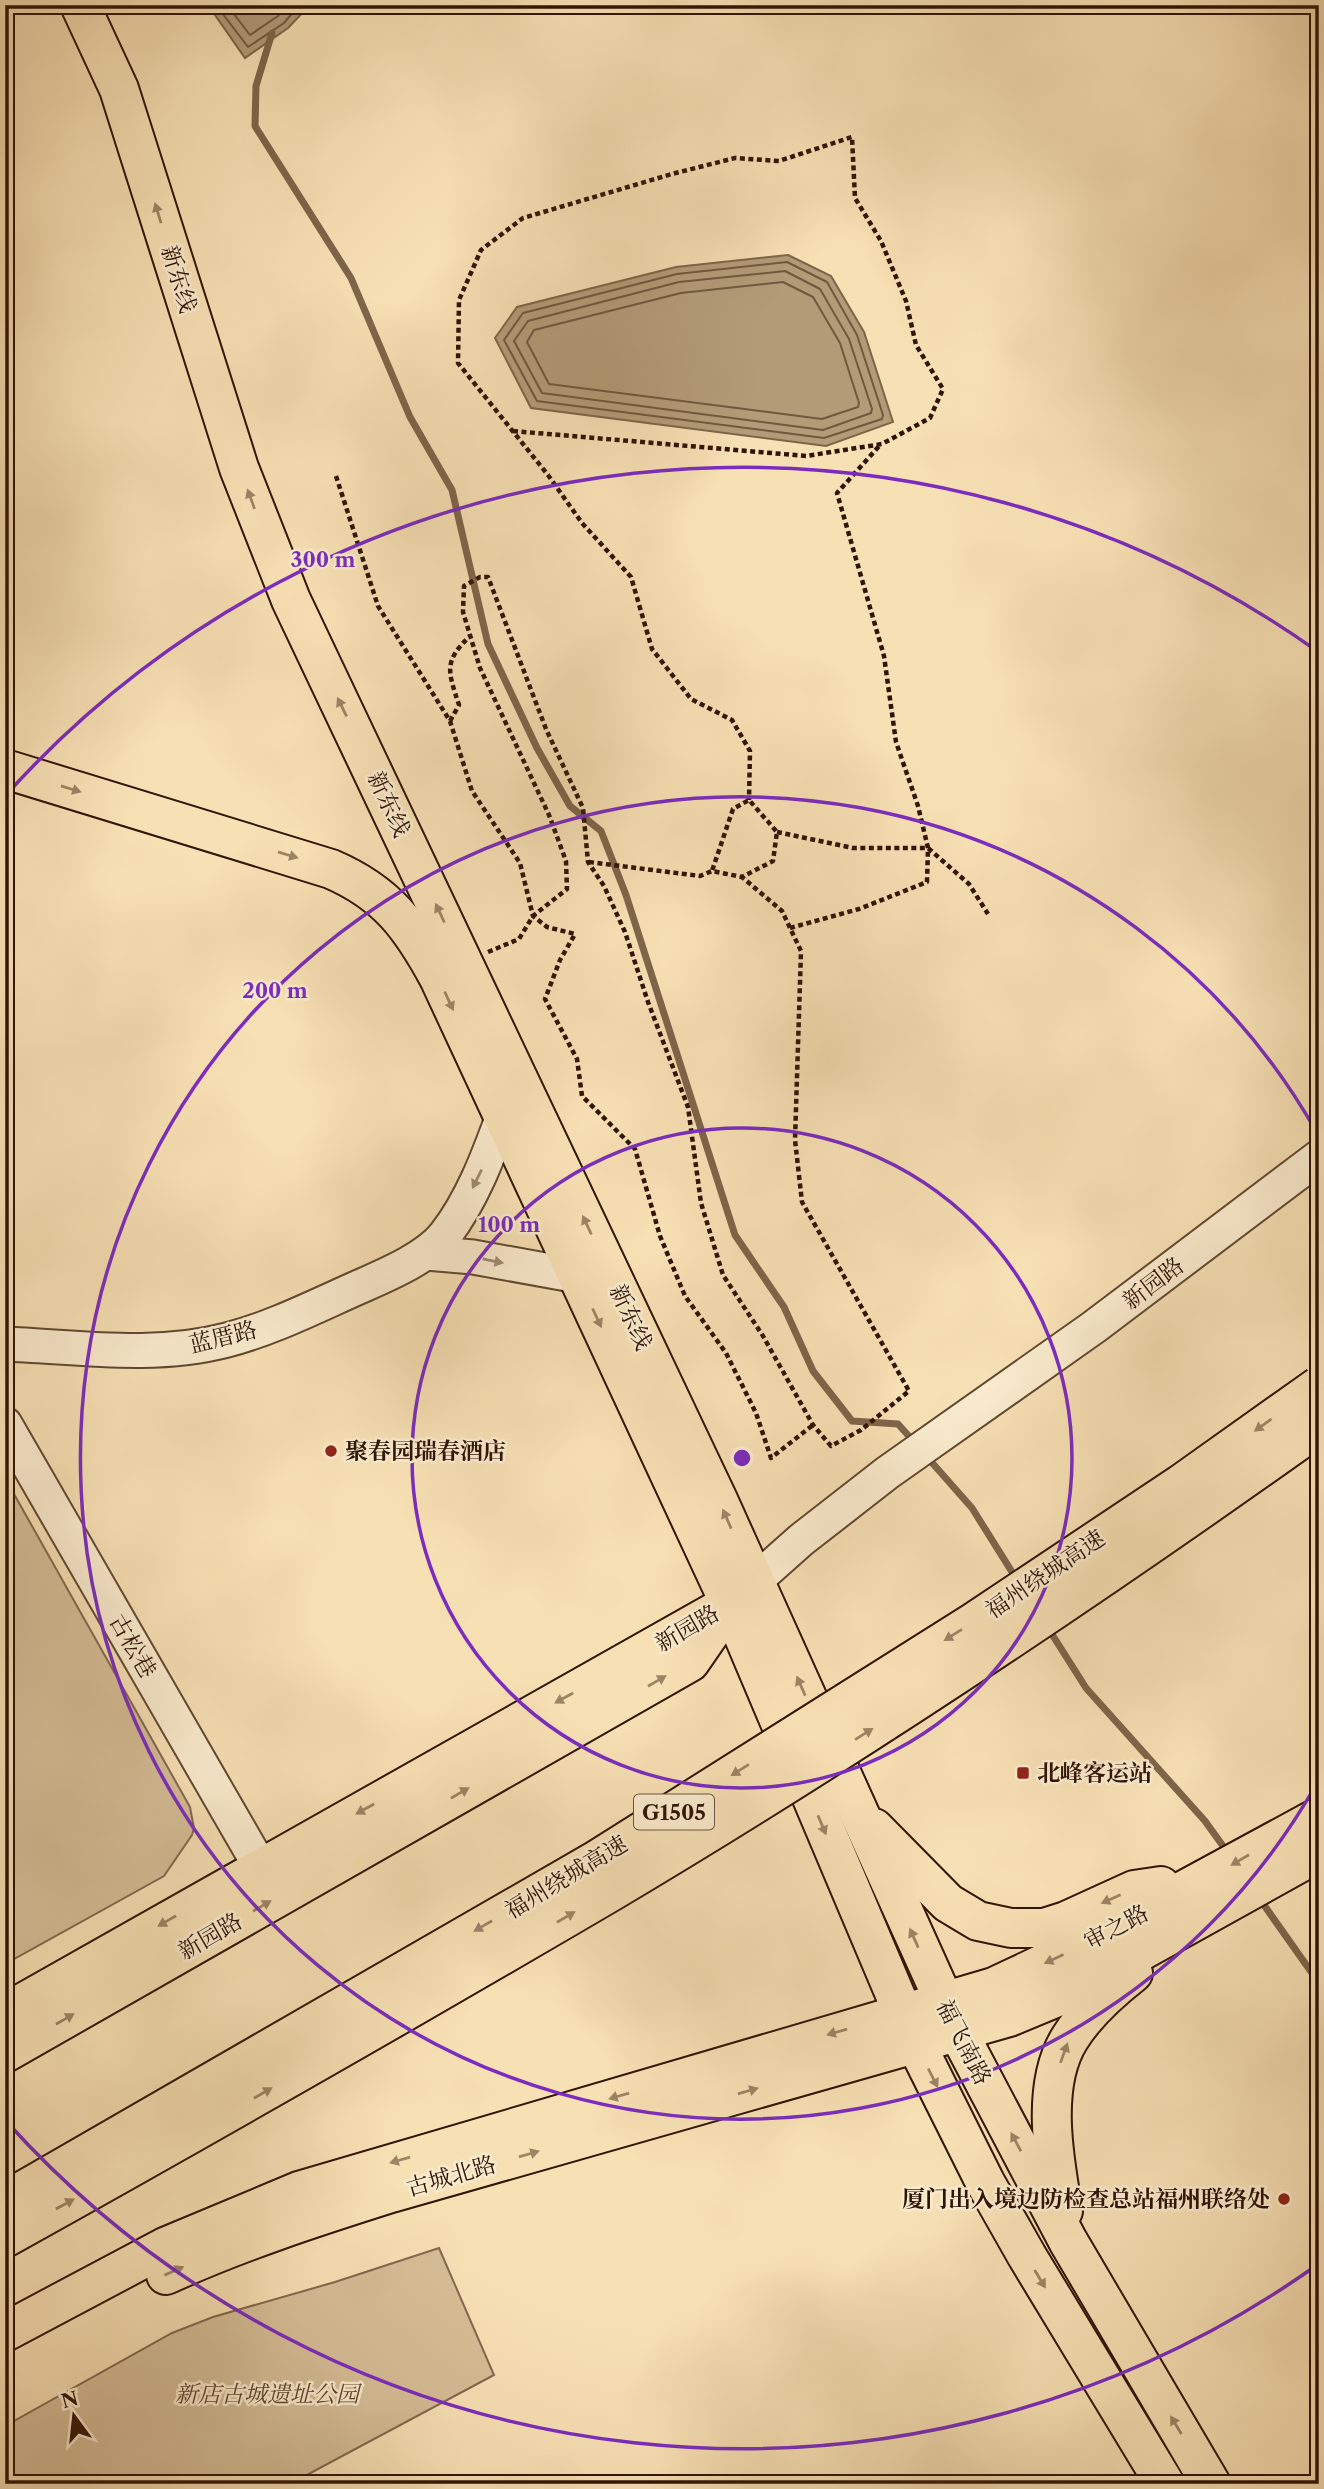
<svg xmlns="http://www.w3.org/2000/svg" width="1324" height="2489" font-family="'Libre Caslon Text','Noto Serif SC',serif">
  <style>
    .green { fill: #d5bd96; stroke: #82684e; stroke-width: 2 }
    .water { fill: #b39b78; stroke: #7e654a; stroke-width: 2 }
    .lines { fill: none; stroke-linecap: round; stroke-linejoin: round }
    .shore { stroke: #71583e; stroke-width: 2 }
    .stream { stroke: #7e654a; stroke-width: 7 }
    .minor-casing { stroke: #614731; stroke-width: 37 }
    .major-casing { stroke: #2f1405; stroke-width: 42 }
    .path { stroke: #2f1405; stroke-width: 4.5; stroke-dasharray: 5 3.5; stroke-linecap: butt }
    .minor { stroke: #faebce; stroke-width: 33 }
    .major { stroke: #f7e0b4; stroke-width: 38 }
    .highway-bridge-casing { stroke: #2f1405; stroke-width: 42; stroke-linecap: butt }
    .highway-bridge { stroke: #f7e0b4; stroke-width: 38 }
    .oneway { fill: #9d8465 }
    .oneway2 { fill: #9f8a74 }
    .ring { fill: none; stroke: #7b2cbf; stroke-width: 3.5 }
    .poi-dot { fill: #8f2418; stroke: #faebce; stroke-width: 2.5 }
    .labels { text-anchor: middle; dominant-baseline: central; stroke-width: 5; stroke-linejoin: round; paint-order: stroke }
    .shield { fill: #faebce; stroke: #6c5441; stroke-width: 2 }
    .shield-label { font-size: 21px; font-weight: bold; fill: #2f1405 }
    .street-label { font-size: 23px; fill: #2f1405; stroke: #faebce }
    .poi-label { font-size: 23px; font-weight: bold; fill: #2f1405; stroke: #faebce; text-anchor: start }
    .park-label { font-size: 23px; font-style: italic; fill: #614730; stroke: #faebce }
    .centre { fill: #7b2cbf; stroke: #faebce; stroke-width: 3.5 }
    .ring-label { font-size: 21px; text-anchor: middle; font-weight: bold; fill: #7b2cbf; stroke: #faebce; stroke-width: 5; stroke-linejoin: round; paint-order: stroke }
  </style>
  <rect width="100%" height="100%" fill="#f7e0b4"/>
  <filter id="stains"><feTurbulence type="fractalNoise" baseFrequency=".00286" numOctaves="4"/><feColorMatrix values="0 0 0 0 .2 0 0 0 0 .09 0 0 0 0 .02 0 0 0 .5 -.17"/></filter>
  <radialGradient id="worn" r=".72"><stop offset=".6" stop-color="#630" stop-opacity="0"/><stop offset="1" stop-color="#630" stop-opacity=".3"/></radialGradient>
  <g class="green">
    <polygon points="5,1478 190,1807 194,1828 192,1835 164,1876 5,1964"/>
    <polygon points="439,2248 494,2375 290,2484 5,2484 5,2426 172,2333 213,2317 335,2282"/>
  </g>
  <g class="water">
    <polygon points="208,5 310,5 288,28 245,58"/>
    <polygon points="788,255 831,276 864,332 893,422 826,446 531,408 495,338 517,307 676,267"/>
  </g>
  <g class="lines">
    <g class="shore">
      <polyline points="216,5 248,47 284,23 299,5"/>
      <polyline points="227,5 250,35 278,16 287,5"/>
      <polygon points="787,262 827,282 857,335 883,415 882,419 824,438 537,401 504,340 523,313 677,274"/>
      <polygon points="785,271 820,289 849,339 872,409 871,413 823,430 542,393 514,341 528,321 679,282"/>
      <polygon points="783,282 813,297 840,343 859,403 858,407 822,419 549,384 527,342 534,330 681,293"/>
    </g>
    <g class="stream">
      <polyline points="272,33 256,86 255,126 351,278 410,417 452,490 488,644 537,748 570,806 601,831 626,895 735,1235 784,1307 813,1371 852,1421 898,1424 915,1443"/>
      <polyline points="927,1457 972,1508 1017,1580"/>
      <polyline points="1048,1628 1086,1688 1205,1821 1228,1853"/>
      <polyline points="1259,1898 1319,1983"/>
    </g>
    <defs>
      <g id="minor">
        <polyline points="426,1253 473,1257 578,1276"/>
        <path d="M5 1344C78 1347 155 1359 227 1340 273 1328 316 1306 359 1287 386 1275 427 1258 445 1235 472 1200 488 1157 503 1116"/>
        <polyline points="5,1424 261,1868"/>
        <polyline points="737,1597 801,1540 887,1473 1094,1327 1319,1157"/>
      </g>
      <g id="major">
        <polyline points="80,5 119,89 239,468 291,600 718,1500 958,2032 1068,2241 1211,2484"/>
        <path d="M5 769 331 869C387 893 411 926 439 978L730 1604 916 2044 985 2182 1027 2256 1165 2484"/>
        <polyline points="874,1828 948,1903 978,1921 1011,1928 1044,1928 1066,1921 1134,1890 1161,1886"/>
        <polyline points="5,2013 722,1608"/>
        <polyline points="5,2053 690,1662 730,1604"/>
        <path d="M1063 2211C1054 2160 1040 2085 1070 2038 1086 2012 1110 1991 1133 1973"/>
        <path d="M166 2275C238 2242 315 2217 391 2193L1009 2017 1062 1995 1319 1852"/>
        <polyline points="5,2332 165,2247 299,2191 994,1987 1083,1945 1319,1817"/>
      </g>
    </defs>
    <use href="#minor" class="minor-casing"/>
    <use href="#major" class="major-casing"/>
    <g class="path">
      <polyline points="513,431 806,456 882,444 930,418 943,389 916,345 906,301 881,241 855,198 852,137 779,161 735,158 672,174 523,218 481,250 459,300 458,363 548,475 582,523 631,577 652,649 691,699 732,720 750,751 749,800"/>
      <polyline points="336,476 378,606 450,721 472,791 520,863 533,916 547,927 575,934 560,960 545,999 577,1059 582,1096 635,1149 660,1236 685,1296 726,1353 756,1413 771,1458 813,1425"/>
      <path d="M450 721 459 705C448 671 443 662 470 636"/>
      <polyline points="777,832 853,848 928,848 969,884 988,914"/>
      <polyline points="589,862 700,876 712,871 742,877 773,861 777,832 749,800 733,809 712,871"/>
      <polyline points="790,928 859,909 927,882 928,848 918,806 896,742 884,656 837,493 881,444"/>
      <polyline points="488,952 519,939 533,916 567,889 566,861 549,815 480,668 463,612 464,586 480,577 488,577 546,729 583,808 588,862 604,886 625,932 648,1002 688,1107 701,1203 723,1275 763,1336 813,1425 831,1446 861,1430 909,1391 802,1202 795,1140 801,951 782,911 742,877"/>
    </g>
    <use href="#minor" class="minor"/>
    <use href="#major" class="major"/>
    <defs>
      <g id="highway-bridge">
        <polyline points="5,2201 595,1861 974,1622 1181,1484 1319,1386"/>
        <path d="M5 2238C209 2124 411 2009 612 1891 854 1747 1089 1590 1319 1426"/>
      </g>
    </defs>
    <use href="#highway-bridge" class="highway-bridge-casing"/>
    <use href="#highway-bridge" class="highway-bridge"/>
  </g>
  <defs><path id="oneway-solid" d="M-6-.8H1V-3.2L6.5 0L1 3.2V.8H-6Z" transform="scale(1.75)"/></defs>
  <g class="oneway">
    <use href="#oneway-solid" transform="translate(158 213) rotate(-107)"/>
    <use href="#oneway-solid" transform="translate(251 499) rotate(-110)"/>
    <use href="#oneway-solid" transform="translate(342 707) rotate(-116)"/>
    <use href="#oneway-solid" transform="translate(71 789) rotate(17)"/>
    <use href="#oneway-solid" transform="translate(288 855) rotate(17)"/>
    <use href="#oneway-solid" transform="translate(440 913) rotate(-115)"/>
    <use href="#oneway-solid" transform="translate(449 1001) rotate(65)"/>
    <use href="#oneway-solid" transform="translate(587 1225) rotate(-115)"/>
    <use href="#oneway-solid" transform="translate(597 1318) rotate(65)"/>
    <use href="#oneway-solid" transform="translate(1263 1425) rotate(144)"/>
    <use href="#oneway-solid" transform="translate(727 1519) rotate(-114)"/>
    <use href="#oneway-solid" transform="translate(953 1635) rotate(148)"/>
    <use href="#oneway-solid" transform="translate(657 1681) rotate(-30)"/>
    <use href="#oneway-solid" transform="translate(801 1686) rotate(-114)"/>
    <use href="#oneway-solid" transform="translate(564 1698) rotate(151)"/>
    <use href="#oneway-solid" transform="translate(864 1734) rotate(-32)"/>
    <use href="#oneway-solid" transform="translate(740 1770) rotate(148)"/>
    <use href="#oneway-solid" transform="translate(460 1793) rotate(-30)"/>
    <use href="#oneway-solid" transform="translate(365 1809) rotate(151)"/>
    <use href="#oneway-solid" transform="translate(822 1825) rotate(67)"/>
    <use href="#oneway-solid" transform="translate(1240 1860) rotate(150)"/>
    <use href="#oneway-solid" transform="translate(1111 1899) rotate(156)"/>
    <use href="#oneway-solid" transform="translate(262 1906) rotate(-30)"/>
    <use href="#oneway-solid" transform="translate(566 1917) rotate(-30)"/>
    <use href="#oneway-solid" transform="translate(167 1921) rotate(150)"/>
    <use href="#oneway-solid" transform="translate(483 1926) rotate(150)"/>
    <use href="#oneway-solid" transform="translate(914 1938) rotate(-114)"/>
    <use href="#oneway-solid" transform="translate(1054 1959) rotate(155)"/>
    <use href="#oneway-solid" transform="translate(65 2019) rotate(-30)"/>
    <use href="#oneway-solid" transform="translate(837 2032) rotate(164)"/>
    <use href="#oneway-solid" transform="translate(1064 2053) rotate(-70)"/>
    <use href="#oneway-solid" transform="translate(933 2078) rotate(63)"/>
    <use href="#oneway-solid" transform="translate(748 2091) rotate(-16)"/>
    <use href="#oneway-solid" transform="translate(263 2093) rotate(-30)"/>
    <use href="#oneway-solid" transform="translate(619 2096) rotate(164)"/>
    <use href="#oneway-solid" transform="translate(1016 2142) rotate(-118)"/>
    <use href="#oneway-solid" transform="translate(529 2154) rotate(-16)"/>
    <use href="#oneway-solid" transform="translate(400 2160) rotate(164)"/>
    <use href="#oneway-solid" transform="translate(65 2204) rotate(-29)"/>
    <use href="#oneway-solid" transform="translate(174 2271) rotate(-24)"/>
    <use href="#oneway-solid" transform="translate(1040 2279) rotate(59)"/>
    <use href="#oneway-solid" transform="translate(1176 2425) rotate(-121)"/>
  </g>
  <g class="oneway2">
    <use href="#oneway-solid" transform="translate(477 1179) rotate(116)"/>
    <use href="#oneway-solid" transform="translate(493 1261) rotate(11)"/>
  </g>
  <g class="ring">
    <circle cx="742" cy="1458" r="330"/>
    <path d="M1317 1783A661 661 0 1 1 1317 1133"/>
    <path d="M1317 2265A991 991 0 0 1 6 2121M6 795A991 991 0 0 1 1317 651"/>
  </g>
  <g class="poi-dot">
    <circle cx="331" cy="1451" r="7"/>
    <rect x="1016" y="1766" width="14" height="14" rx="3.5"/>
    <circle cx="1284" cy="2199" r="7"/>
  </g>
  <g class="labels">
    <rect class="shield" x="634" y="1794.5" width="80" height="35" rx="5"/>
    <g class="shield-label">
      <text x="674" y="1812">G1505</text>
    </g>
    <g class="street-label">
      <text transform="translate(179 279) rotate(73)">新东线</text>
      <text transform="translate(389 804) rotate(65)">新东线</text>
      <text transform="translate(1153 1283) rotate(-37)">新园路</text>
      <text transform="translate(631 1317) rotate(65)">新东线</text>
      <text transform="translate(223 1337) rotate(-14)">蓝厝路</text>
      <text transform="translate(1045 1574) rotate(-34)">福州绕城高速</text>
      <text transform="translate(687 1628) rotate(-30)">新园路</text>
      <text transform="translate(133 1646) rotate(60)">古松巷</text>
      <text transform="translate(566 1877) rotate(-31)">福州绕城高速</text>
      <text transform="translate(1116 1927) rotate(-28)">审之路</text>
      <text transform="translate(210 1936) rotate(-30)">新园路</text>
      <text transform="translate(964 2042) rotate(63)">福飞南路</text>
      <text transform="translate(451 2176) rotate(-16)">古城北路</text>
    </g>
    <g class="poi-label">
      <text x="345" y="1451">聚春园瑞春酒店</text>
      <text x="1037" y="1773">北峰客运站</text>
      <text x="1270" y="2199" text-anchor="end">厦门出入境边防检查总站福州联络处</text>
    </g>
    <g class="park-label">
      <text x="267" y="2394">新店古城遗址公园</text>
    </g>
  </g>
  <circle cx="742" cy="1458" r="10" class="centre"/>
  <g class="ring-label">
    <text x="323" y="567">300 m</text>
    <text x="275" y="998">200 m</text>
    <text x="509" y="1232">100 m</text>
  </g>
  <rect width="1324" height="2489" fill="none" stroke="#f7e0b4" stroke-width="28"/>
  <rect x="7" y="7" width="1310" height="2475" fill="none" stroke="#2f1405" stroke-width="3.5"/>
  <rect x="14" y="14" width="1296" height="2461" fill="none" stroke="#2f1405" stroke-width="2"/>
  <g transform="translate(74 2416) rotate(345)" stroke="#faebce" stroke-width="5" paint-order="stroke">
  <path d="M0-5L12 26L0 18L-12 26Z" fill="#2f1405"/>
  <text y="-10" font-size="19" font-weight="bold" text-anchor="middle" fill="#2f1405">N</text>
  </g>
  <rect width="100%" height="100%" filter="url(#stains)"/>
  <rect width="100%" height="100%" fill="url(#worn)"/>
</svg>
